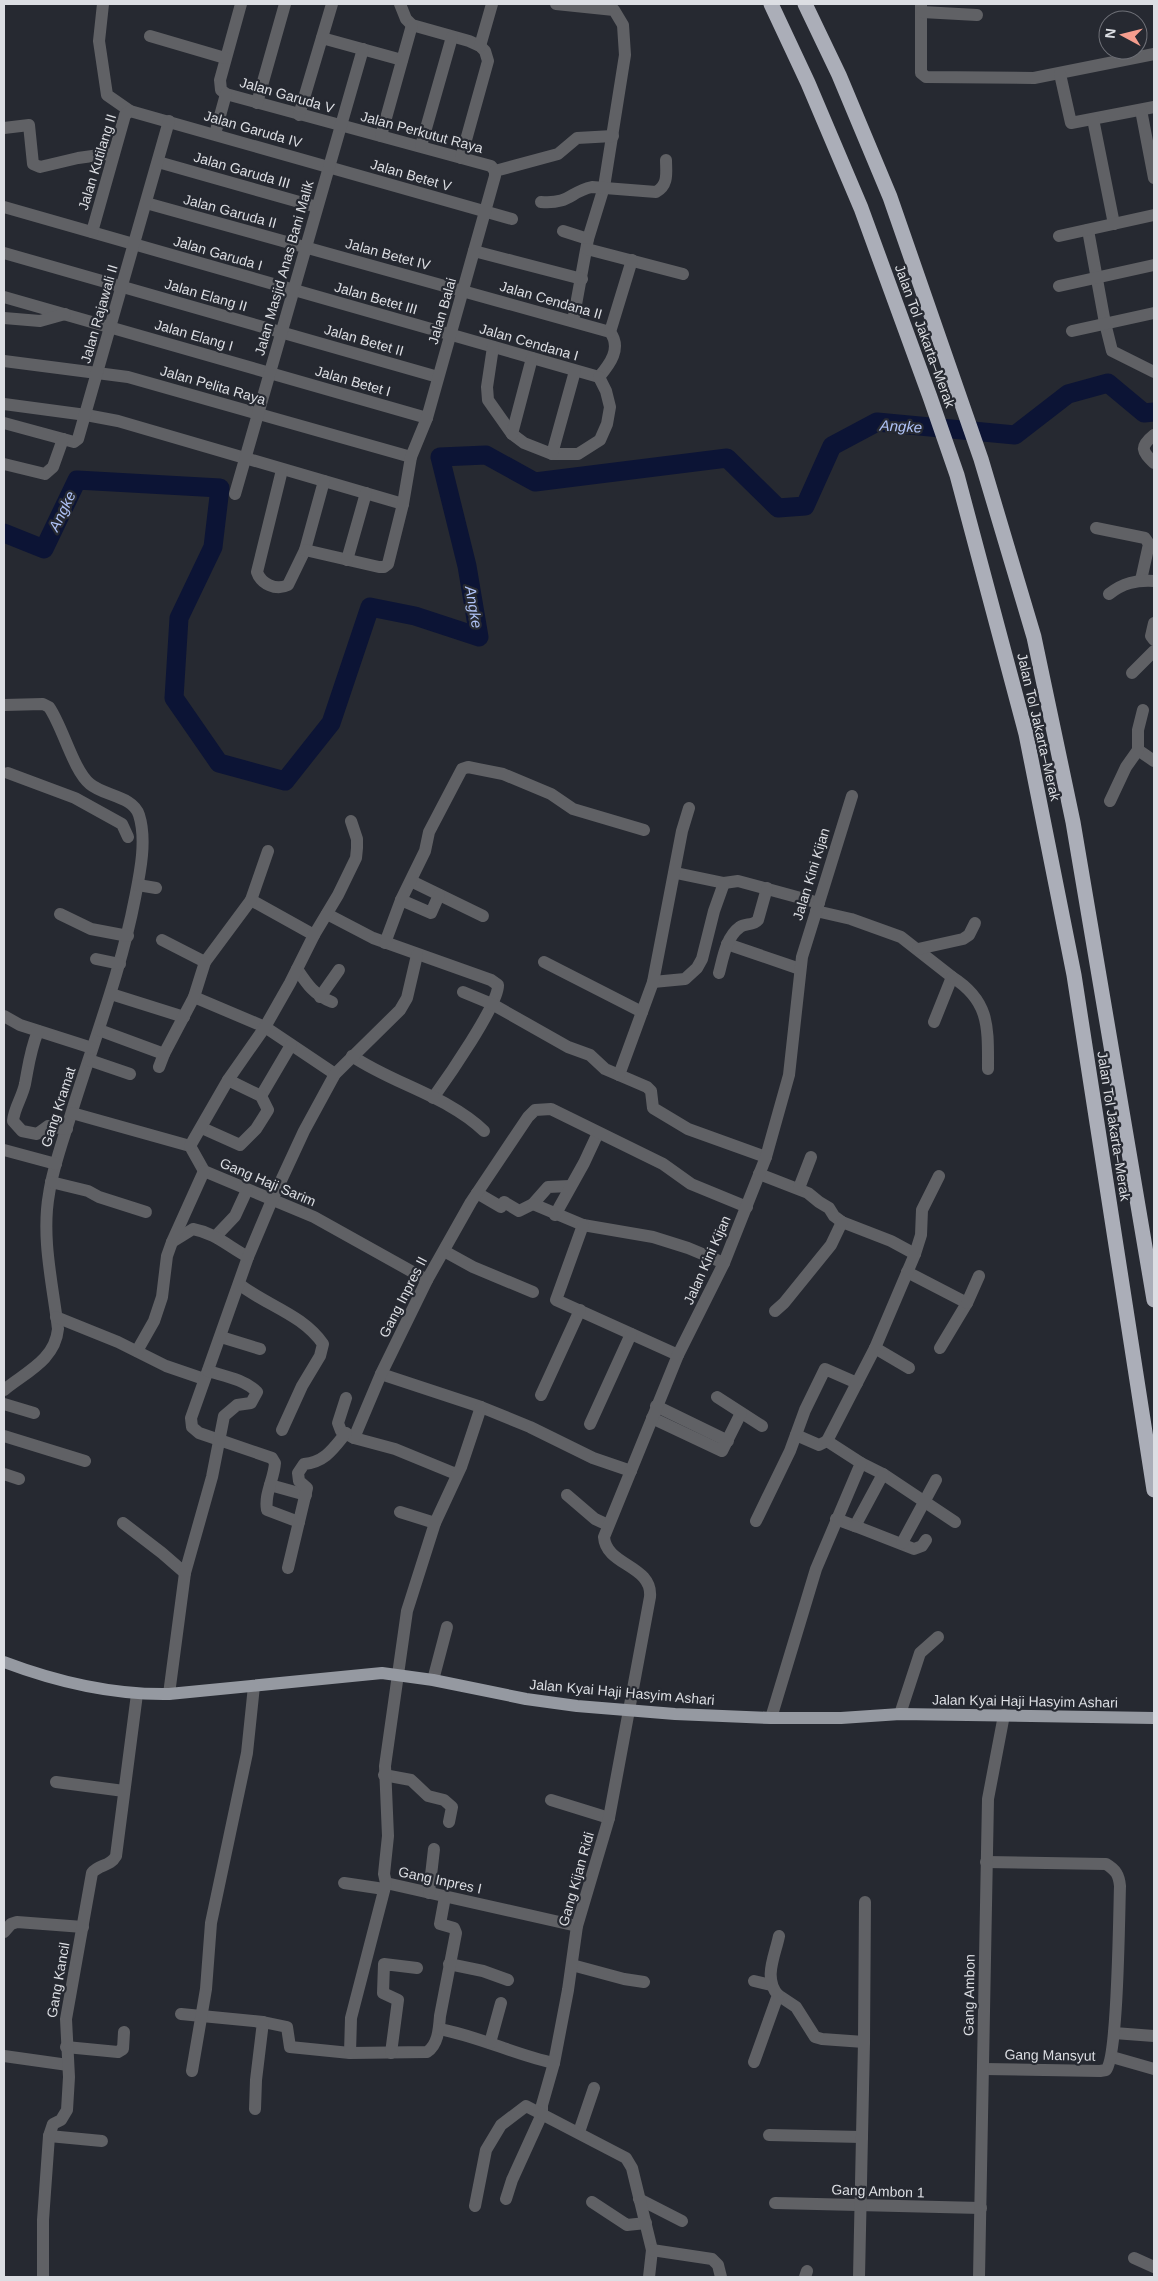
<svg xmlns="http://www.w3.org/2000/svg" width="1158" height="2281" font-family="Arial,sans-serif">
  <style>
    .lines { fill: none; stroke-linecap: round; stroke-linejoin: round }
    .river { stroke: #0c1435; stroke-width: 19 }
    .minor { stroke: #606165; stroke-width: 12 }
    .major { stroke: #9599a1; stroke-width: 12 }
    .highway { stroke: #abaeb8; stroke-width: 15 }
    .labels { text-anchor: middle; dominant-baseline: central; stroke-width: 4.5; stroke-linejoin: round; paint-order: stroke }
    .street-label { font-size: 14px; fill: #dcdee3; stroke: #262931 }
    .water-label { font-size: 15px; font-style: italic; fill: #afc2f6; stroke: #262931 }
  </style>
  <rect width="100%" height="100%" fill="#262931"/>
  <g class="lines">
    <polyline class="river" points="4,533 44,549 77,480 220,488 213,547 179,618 174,698 219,763 285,781 331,723 370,607 415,616 479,637 467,566 440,457 486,455 535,482 727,458 778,508 805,506 832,446 877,422 1015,435 1068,394 1108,383 1144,413 1154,412"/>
    <g class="minor">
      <polyline points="103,4 99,41 107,95 130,111"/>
      <polyline points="241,4 220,80 221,90 226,94 491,166 495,171"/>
      <polyline points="400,4 406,19 412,25 469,41 480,46 485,51 488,61 461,158"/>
      <polyline points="556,4 614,10 623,25 625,55 604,187 588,239 573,321"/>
      <polyline points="921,4 921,73 926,77 1034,78 1154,54"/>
      <polyline points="922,12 977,15"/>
      <polyline points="150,36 225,58"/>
      <polyline points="322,38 402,60"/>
      <polyline points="480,46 492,4"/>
      <polyline points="1060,74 1071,123 1154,107"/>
      <polyline points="257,103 285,4"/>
      <polyline points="1141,110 1154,178"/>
      <polyline points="299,115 332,4"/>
      <polyline points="1093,119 1114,224"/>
      <polyline points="4,128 29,125 33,164 40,167 78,158 114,153"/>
      <polyline points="215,134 226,94"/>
      <polyline points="381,136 412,25"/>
      <polyline points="421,146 452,37"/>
      <polyline points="158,162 317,207"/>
      <polyline points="495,171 558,154 577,138 613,136"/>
      <path d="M541 202C571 204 569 192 592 187L656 192C669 185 666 172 666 160"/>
      <path d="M146 203 610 332C622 348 610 364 599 377"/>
      <polyline points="4,207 599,377"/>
      <polyline points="1088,230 1105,323 1112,351 1154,372"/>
      <polyline points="563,231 588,239"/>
      <polyline points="92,232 125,115 130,111 512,219"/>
      <polyline points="1059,236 1154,215"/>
      <polyline points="587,249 683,274"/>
      <polyline points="474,251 582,279"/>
      <polyline points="4,253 438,377"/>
      <polyline points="1059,286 1154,265"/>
      <polyline points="4,297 427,418"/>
      <polyline points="4,318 40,321 65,314"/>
      <polyline points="1072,331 1154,313"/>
      <polyline points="610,332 632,260"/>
      <polyline points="493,347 487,387 488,400 512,434 524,443 552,454 578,454 600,440 607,424 610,407 606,391 599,377"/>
      <polyline points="4,361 128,377 411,457"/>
      <polyline points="4,404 86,415 118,421 403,504"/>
      <polyline points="4,423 74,442 78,439 169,121"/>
      <polyline points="512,434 532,358"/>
      <path d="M1154 435C1139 447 1142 451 1154 463"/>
      <polyline points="552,454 575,371"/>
      <polyline points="4,464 45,474 53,467 63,439"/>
      <path d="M282 470 257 572C261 584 276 591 288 585L305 550 324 481"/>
      <polyline points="235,494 363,49"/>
      <polyline points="1096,528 1145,538 1149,544 1141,580"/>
      <polyline points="305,550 379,567 384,567 388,564 403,504 411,457 427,418 495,176 495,171"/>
      <polyline points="347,560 366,493"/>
      <path d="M1109 594C1123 583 1136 580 1154 581"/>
      <polyline points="1154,623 1151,636 1154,640"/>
      <polyline points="1132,673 1154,651"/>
      <path d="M4 705 43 704 49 707C63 727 73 770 90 784 104 796 133 796 139 815 147 840 140 873 135 898 121 971 94 1040 72 1111 64 1138 53 1166 49 1194 41 1238 53 1286 58 1329 55 1360 26 1372 4 1390"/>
      <polyline points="1138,750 1154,761"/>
      <polyline points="8,773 75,798 122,824 128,837"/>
      <polyline points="1110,801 1126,767 1138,750 1138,730 1143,710"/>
      <polyline points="676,873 724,883 738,881 819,903"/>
      <polyline points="411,881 483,916"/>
      <polyline points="138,885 156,888"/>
      <polyline points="251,900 314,935"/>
      <polyline points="401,900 431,913 439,895"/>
      <polyline points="816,911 851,919 901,937 952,977 934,1022"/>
      <polyline points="60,914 91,929 128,936"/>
      <path d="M327 914 373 938 491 980 498 985C499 1004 446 1080 433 1098"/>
      <polyline points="162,940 205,962"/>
      <polyline points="385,943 401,900 425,851 429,832 462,769 468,767 503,774 551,794 573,809 644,830"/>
      <polyline points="727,944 800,969"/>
      <polyline points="918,949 963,939 969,935 975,923"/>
      <polyline points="96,959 120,964"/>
      <polyline points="544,962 642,1012"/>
      <path d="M297 969C307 984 314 995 332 1002"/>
      <path d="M719 973C723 958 726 937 740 927 745 923 753 926 758 920L767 888"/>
      <path d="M952 977C990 1001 988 1027 988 1069"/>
      <polyline points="653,982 685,979 697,968 702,959 714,911 724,883"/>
      <polyline points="463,992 492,1004 568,1047 590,1055 605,1069 647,1087 651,1091 653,1108 688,1129 766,1157"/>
      <polyline points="111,994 184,1017"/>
      <polyline points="194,997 265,1027 335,1074"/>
      <polyline points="320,997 339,970"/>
      <polyline points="4,1016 20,1025 92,1048"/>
      <polyline points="99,1030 164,1054"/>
      <path d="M38 1031C30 1051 29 1063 25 1084 22 1098 14 1108 13 1121L22 1131 37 1134 48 1126 67 1129"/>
      <path d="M352 1056C393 1084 448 1096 484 1131"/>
      <polyline points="89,1060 130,1074"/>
      <polyline points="159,1067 164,1054 194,997 205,962 251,900 268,851"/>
      <polyline points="619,1075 653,982 682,831 689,808"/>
      <polyline points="261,1096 291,1045"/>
      <polyline points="72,1113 190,1146 204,1171 314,1217 427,1280"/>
      <polyline points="202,1128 240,1145 256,1129 268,1110 261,1096 228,1080"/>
      <polyline points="190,1146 228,1080 265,1027 290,983 314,935 338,895 356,858 357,848 357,839 351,821"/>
      <polyline points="4,1150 56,1164"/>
      <polyline points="759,1174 808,1193 819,1202 829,1208 834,1216 842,1222 891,1241 915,1254"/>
      <polyline points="51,1182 88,1191 99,1197 146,1212"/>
      <polyline points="799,1188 811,1157"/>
      <polyline points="477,1193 501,1207 504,1202 519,1211 533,1204 548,1187 570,1186"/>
      <polyline points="533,1204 583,1225 653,1237 688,1248 724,1263"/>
      <polyline points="555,1215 584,1163 598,1133"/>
      <polyline points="583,1225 556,1300 678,1355"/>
      <polyline points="216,1236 235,1216 247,1190"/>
      <path d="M172 1242 193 1229C215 1233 229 1247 248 1257"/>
      <polyline points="444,1251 473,1267 533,1292"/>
      <polyline points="907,1272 967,1303 940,1348"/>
      <path d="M239 1284C267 1306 302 1314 323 1344L320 1356 302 1386 282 1430"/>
      <polyline points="967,1303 979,1276"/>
      <polyline points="775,1311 784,1303 831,1245 842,1222"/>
      <polyline points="56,1317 118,1342 166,1366 204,1379"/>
      <polyline points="221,1337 260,1349"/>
      <polyline points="875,1348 909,1368"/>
      <polyline points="137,1351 154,1321 162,1297 167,1256 172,1242 204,1171"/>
      <polyline points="381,1374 481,1407 530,1427 593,1458 631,1471"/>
      <polyline points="541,1395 580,1310"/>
      <polyline points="717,1397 762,1426"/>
      <polyline points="346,1398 338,1423 341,1431 354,1438 395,1449 456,1474"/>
      <polyline points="4,1404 34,1413"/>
      <polyline points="656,1406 728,1441"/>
      <polyline points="652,1418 722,1451 741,1413"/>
      <polyline points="590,1424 631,1334"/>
      <polyline points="796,1435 819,1445 827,1441"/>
      <polyline points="4,1436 85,1461"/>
      <polyline points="354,1438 381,1374 427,1280 471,1202 528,1117 535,1110 551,1109 663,1164 691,1184 747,1207"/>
      <polyline points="861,1463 883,1474 955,1522"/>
      <polyline points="4,1474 19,1479"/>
      <polyline points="270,1485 306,1495"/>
      <polyline points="567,1495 595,1519 608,1525"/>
      <polyline points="400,1512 435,1523"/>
      <polyline points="836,1519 855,1526 883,1474"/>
      <polyline points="756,1521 790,1451 805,1410 825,1369 857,1383"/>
      <path d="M299 1522 267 1510C264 1494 274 1479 275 1463L272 1458 199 1433 192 1427 191 1418 248 1257 272 1200 304 1131 335 1074 400 1010 407 998 417 955"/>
      <polyline points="123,1523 162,1553 185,1573"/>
      <polyline points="855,1526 914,1549 922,1546 926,1540"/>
      <polyline points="902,1543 936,1480"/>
      <path d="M288 1568 307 1488 299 1481 298 1473 304 1464C325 1462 333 1449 346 1433"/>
      <polyline points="433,1680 447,1627"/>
      <path d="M169 1694 185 1573 212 1477 224 1416 237 1405 251 1403 257 1392C244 1379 224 1376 208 1371"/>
      <polyline points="900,1714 920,1653 938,1637"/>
      <polyline points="771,1718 816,1569 861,1463 827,1441 875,1348 915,1254 921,1235 922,1210 939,1176"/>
      <polyline points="384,1775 411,1780 428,1796 444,1800 452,1807 449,1822"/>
      <polyline points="56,1782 124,1791"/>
      <polyline points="551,1800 609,1818"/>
      <polyline points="344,1883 384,1889"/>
      <polyline points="386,1883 577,1926"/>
      <polyline points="429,1893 434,1849"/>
      <polyline points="4,1932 11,1924 17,1922 83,1927"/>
      <polyline points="449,1964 483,1971 508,1980"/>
      <polyline points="572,1965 624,1979 644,1982"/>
      <polyline points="754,1981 771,1985"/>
      <polyline points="778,1995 796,2007 815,2037 822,2039 864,2042"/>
      <path d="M181 2014 263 2022 287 2027 290 2047 350 2053 427 2052C438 2045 439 2029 440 2016L456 1933 454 1928 440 1924 445 1897"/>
      <path d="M439 2029C479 2036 515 2055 554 2063"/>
      <polyline points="1114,2033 1154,2036"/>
      <polyline points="490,2043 501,2003"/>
      <polyline points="66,2047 118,2052 123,2049 124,2032"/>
      <polyline points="350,2053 351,2018 386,1883 384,1874 388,1836 385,1766 407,1611 435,1523 461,1467 481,1407"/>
      <polyline points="391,2053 398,2000 383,1993 384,1964 417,1968"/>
      <polyline points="4,2056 68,2065"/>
      <polyline points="1112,2057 1154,2069"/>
      <path d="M754 2062 778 1995C763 1978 775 1956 779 1936"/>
      <path d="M984 2069 1100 2071 1106 2070C1118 2057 1119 1914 1120 1886 1119 1875 1116 1870 1106 1864L986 1862"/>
      <polyline points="192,2071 206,1989 211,1923 247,1753 254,1686"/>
      <polyline points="255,2109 256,2080 263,2022"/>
      <polyline points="579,2132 594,2088"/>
      <polyline points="769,2135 862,2137"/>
      <polyline points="49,2136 102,2141"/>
      <path d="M506 2199 512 2180 542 2114V2105L554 2063 568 1990 577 1926 609 1818 650 1597C653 1565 606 1566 604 1537L678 1355 724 1263 766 1157 789 1075 802 957 852 796"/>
      <polyline points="639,2199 682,2221"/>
      <polyline points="592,2202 627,2225 646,2223"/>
      <polyline points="775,2203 981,2208"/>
      <polyline points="475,2206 486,2150 501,2125 526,2106 626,2158 632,2168 652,2250 649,2277"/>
      <polyline points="652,2250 712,2259 718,2265 721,2277"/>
      <polyline points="1134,2258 1154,2267"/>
      <path d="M43 2277V2220L49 2136 53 2124 61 2120 67 2110 69 2077 66 2019 92 1873C99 1864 110 1867 116 1856L137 1694"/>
      <polyline points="805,2277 807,2271"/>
      <polyline points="859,2277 864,2042 865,1902"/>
      <polyline points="979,2277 988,1799 1004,1715"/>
    </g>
    <path class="major" d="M4 1662C57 1682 112 1695 169 1694L382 1673 433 1680 526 1699 577 1706 675 1714 771 1718H841L900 1714 1154 1718"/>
    <g class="highway">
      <polyline points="771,4 808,83 861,208 930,397 957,475 1026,734 1074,975 1154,1490"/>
      <polyline points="805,4 839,75 890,197 981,459 1034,637 1073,822 1154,1300"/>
    </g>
  </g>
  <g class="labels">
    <g class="street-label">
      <text transform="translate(287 95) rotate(16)">Jalan Garuda V</text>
      <text transform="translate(253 129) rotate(16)">Jalan Garuda IV</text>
      <text transform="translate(422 132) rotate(15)">Jalan Perkutut Raya</text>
      <text transform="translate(97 162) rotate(-73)">Jalan Kutilang II</text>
      <text transform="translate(242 170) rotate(16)">Jalan Garuda III</text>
      <text transform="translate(411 175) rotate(16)">Jalan Betet V</text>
      <text transform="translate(230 211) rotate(15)">Jalan Garuda II</text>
      <text transform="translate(218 253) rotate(16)">Jalan Garuda I</text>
      <text transform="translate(388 254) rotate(15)">Jalan Betet IV</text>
      <text transform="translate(284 268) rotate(-74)">Jalan Masjid Anas Bani Malik</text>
      <text transform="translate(206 295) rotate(16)">Jalan Elang II</text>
      <text transform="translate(376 298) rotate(16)">Jalan Betet III</text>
      <text transform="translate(551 300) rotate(16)">Jalan Cendana II</text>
      <text transform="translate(442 311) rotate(-74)">Jalan Balai</text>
      <text transform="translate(99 314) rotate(-74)">Jalan Rajawali II</text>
      <text transform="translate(194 335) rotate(16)">Jalan Elang I</text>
      <text transform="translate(925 336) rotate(70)">Jalan Tol Jakarta–Merak</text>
      <text transform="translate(364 340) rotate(16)">Jalan Betet II</text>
      <text transform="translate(529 342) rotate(16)">Jalan Cendana I</text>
      <text transform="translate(353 381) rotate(16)">Jalan Betet I</text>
      <text transform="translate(213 385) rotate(16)">Jalan Pelita Raya</text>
      <text transform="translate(1039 727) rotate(77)">Jalan Tol Jakarta–Merak</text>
      <text transform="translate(811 874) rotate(-73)">Jalan Kini Kijan</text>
      <text transform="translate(58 1107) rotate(-72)">Gang Kramat</text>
      <text transform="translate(1114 1126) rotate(81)">Jalan Tol Jakarta–Merak</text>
      <text transform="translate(268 1182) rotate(23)">Gang Haji Sarim</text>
      <text transform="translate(707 1260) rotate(-66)">Jalan Kini Kijan</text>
      <text transform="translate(403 1297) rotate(-63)">Gang Inpres II</text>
      <text transform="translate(622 1692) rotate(5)">Jalan Kyai Haji Hasyim Ashari</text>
      <text transform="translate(1025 1701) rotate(1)">Jalan Kyai Haji Hasyim Ashari</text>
      <text transform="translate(576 1879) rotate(-74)">Gang Kijan Ridi</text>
      <text transform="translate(440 1880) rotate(12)">Gang Inpres I</text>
      <text transform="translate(58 1980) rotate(-80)">Gang Kancil</text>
      <text transform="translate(969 1995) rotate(-89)">Gang Ambon</text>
      <text transform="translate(1050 2055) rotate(1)">Gang Mansyut</text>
      <text transform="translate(878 2191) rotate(2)">Gang Ambon 1</text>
    </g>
    <g class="water-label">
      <text transform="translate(901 426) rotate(3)">Angke</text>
      <text transform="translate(62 511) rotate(-64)">Angke</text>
      <text transform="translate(474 607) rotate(80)">Angke</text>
    </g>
  </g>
  <rect width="1158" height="2281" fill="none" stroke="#dcdee3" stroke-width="10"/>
  <g transform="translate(1123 35) rotate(277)"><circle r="24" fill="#262931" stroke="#6f7178"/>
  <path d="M0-4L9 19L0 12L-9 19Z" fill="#f59d8e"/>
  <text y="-8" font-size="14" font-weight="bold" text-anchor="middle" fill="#dcdee3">N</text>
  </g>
</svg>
